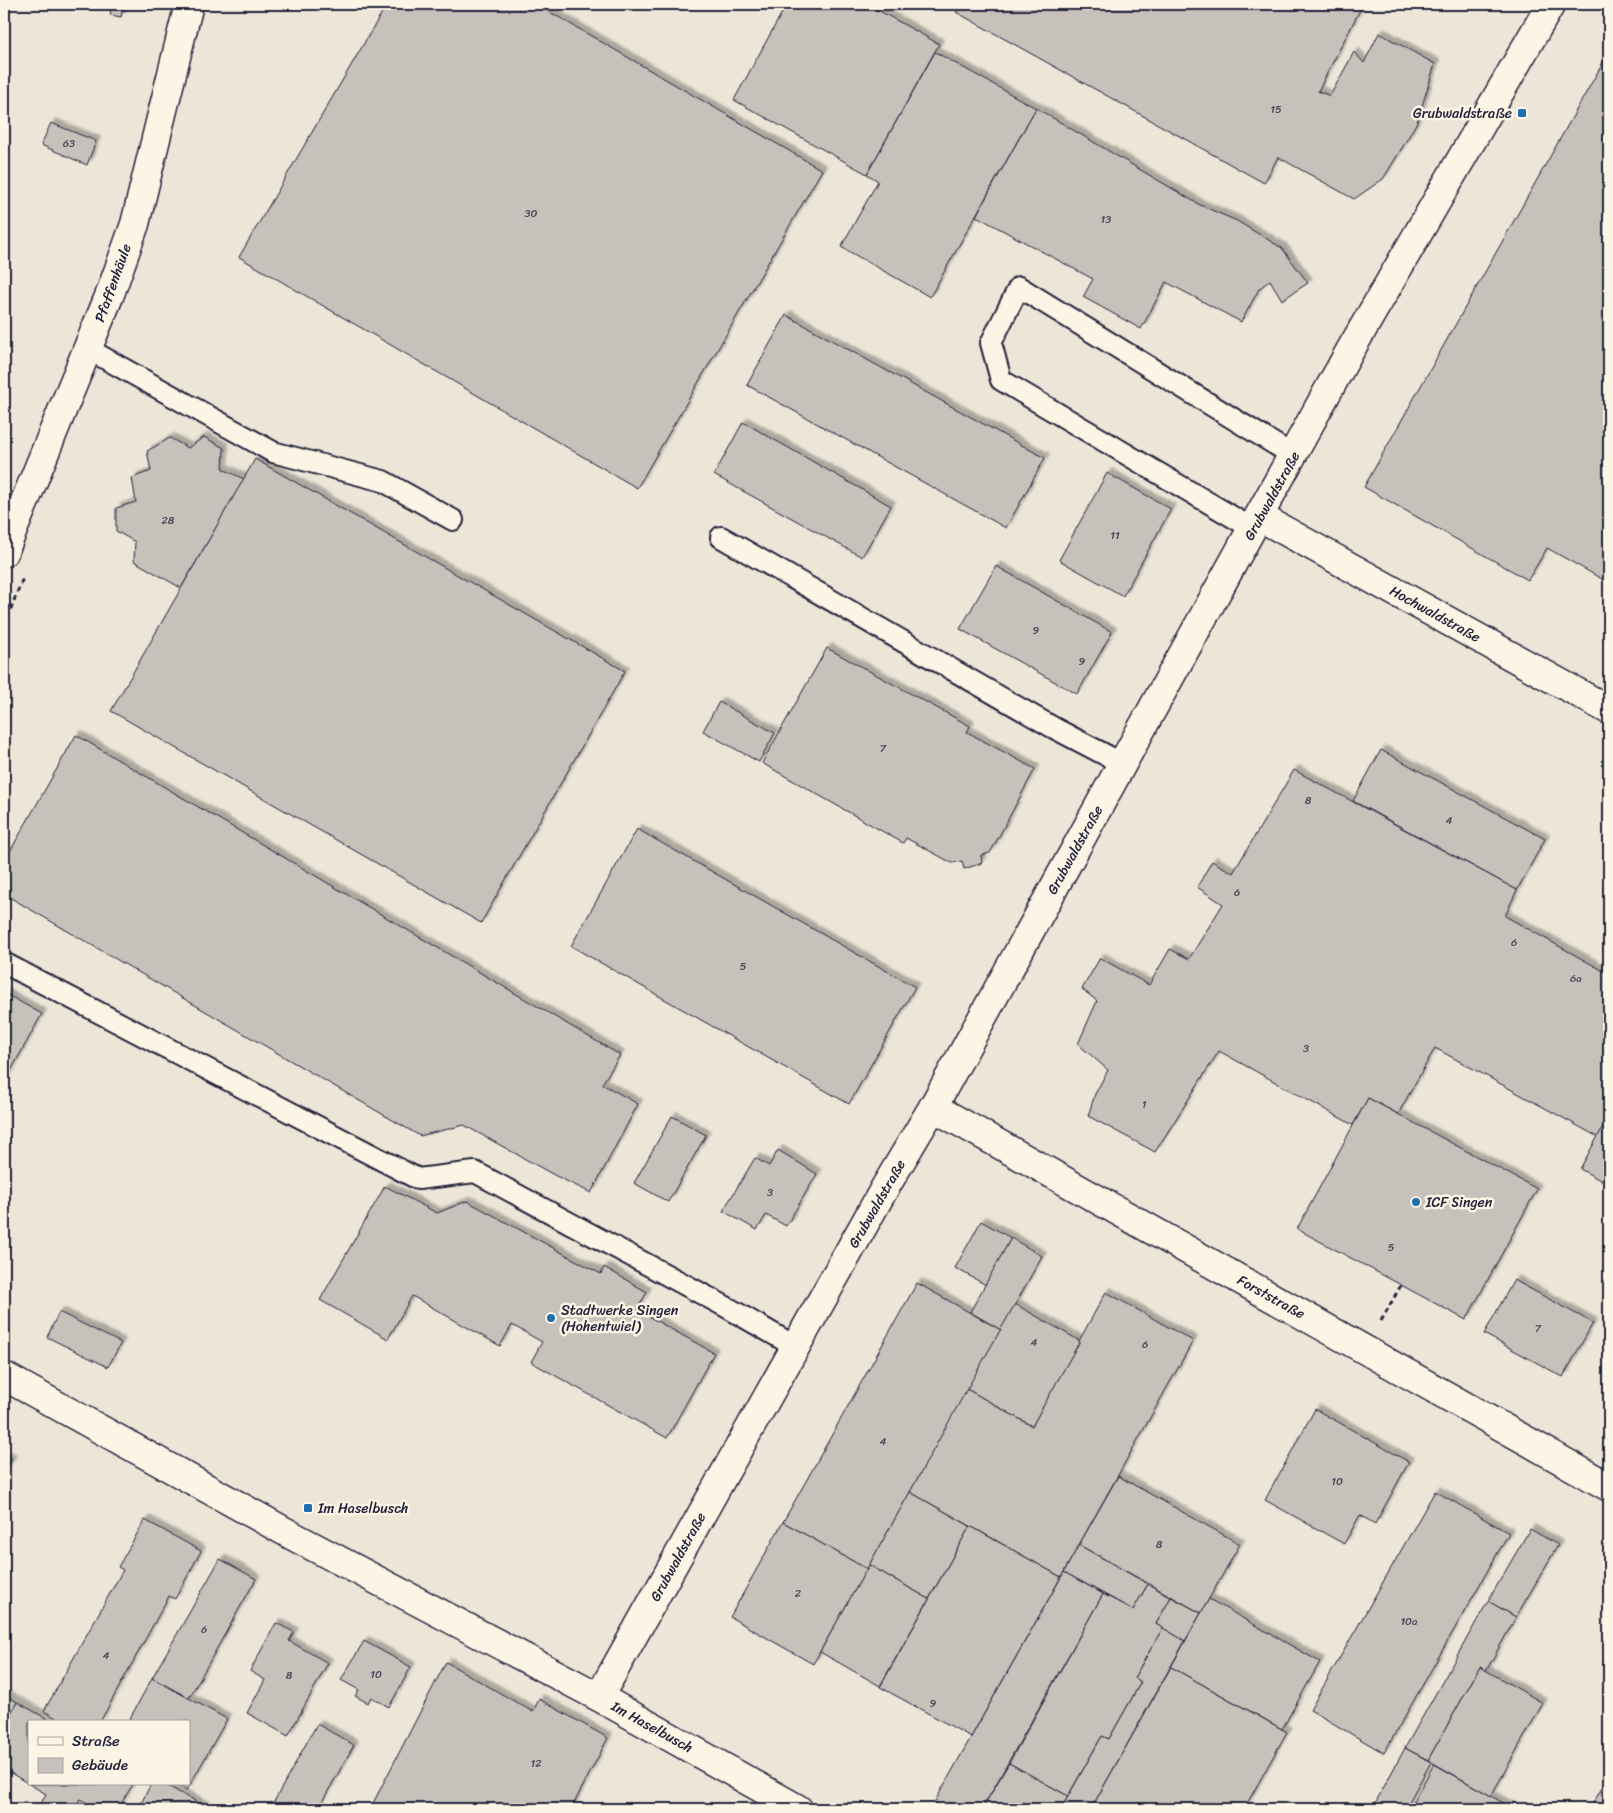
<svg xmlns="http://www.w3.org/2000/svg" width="1613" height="1813" font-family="Sriracha,sans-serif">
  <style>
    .built { fill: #ece5d8; fill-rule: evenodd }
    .building { fill: #c6c1bb; stroke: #22223b; filter: url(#shadow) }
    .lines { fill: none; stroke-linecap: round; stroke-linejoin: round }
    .lane-casing { stroke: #22223b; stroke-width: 24 }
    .street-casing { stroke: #22223b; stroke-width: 31 }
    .path { stroke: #22223b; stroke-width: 3; stroke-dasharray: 5 4; stroke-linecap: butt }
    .lane { stroke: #fcf5e5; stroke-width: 20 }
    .street { stroke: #fcf5e5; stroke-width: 28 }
    .poi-dot { fill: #1f6fb2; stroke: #fcf5e5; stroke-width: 2 }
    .labels { text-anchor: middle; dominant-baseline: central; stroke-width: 5; stroke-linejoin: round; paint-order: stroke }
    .number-label { font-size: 11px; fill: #4b4a5b }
    .poi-label { font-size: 14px; fill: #22223b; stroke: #fcf5e5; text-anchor: start }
    .street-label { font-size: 14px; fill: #22223b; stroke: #fcf5e5 }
  </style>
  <defs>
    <filter id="shadow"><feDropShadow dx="4.5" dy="-4.5" stdDeviation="1" flood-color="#0004"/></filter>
  </defs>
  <rect width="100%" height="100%" fill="#fcf5e5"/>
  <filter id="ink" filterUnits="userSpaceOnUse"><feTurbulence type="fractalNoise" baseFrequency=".02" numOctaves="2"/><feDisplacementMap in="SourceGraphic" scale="10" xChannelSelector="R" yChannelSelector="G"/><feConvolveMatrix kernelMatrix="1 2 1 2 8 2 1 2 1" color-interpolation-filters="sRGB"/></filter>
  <g filter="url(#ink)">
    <path class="built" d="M4 4H1609V1809H4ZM29 1722H189V1784H29Z"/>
    <g class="building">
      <polygon points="112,4 124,4 121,17 110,15"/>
      <polygon points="387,4 536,4 822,170 637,488 239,257"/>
      <polygon points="773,4 867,4 939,44 867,174 734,100 784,9"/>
      <polygon points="961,4 1363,4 1318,91 1330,96 1354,52 1364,63 1379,33 1435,64 1417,122 1402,148 1383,179 1354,199 1278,157 1264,183 956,12"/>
      <polygon points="935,52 1036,108 930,297 841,247 878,181 867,174"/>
      <polygon points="1609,52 1609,583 1547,548 1528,580 1364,487"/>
      <polygon points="1036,108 1200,205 1237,221 1282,248 1308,283 1282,300 1270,280 1259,289 1241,322 1166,282 1141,329 1083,297 1093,279 976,216"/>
      <polygon points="51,123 96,141 87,165 41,145"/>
      <polygon points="786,315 1045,458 1006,528 747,385"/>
      <polygon points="743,422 891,506 862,557 714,475"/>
      <polygon points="204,437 224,448 223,469 244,479 181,588 134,561 135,542 116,531 116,508 136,502 132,478 151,471 147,451 170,438 188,448"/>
      <polygon points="255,459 625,671 481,923 111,711"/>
      <polygon points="1107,473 1171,509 1123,596 1059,560"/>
      <polygon points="996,566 1112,632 1077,694 960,629"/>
      <polygon points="827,648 970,726 967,732 1035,769 990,853 981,855 982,863 964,869 962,861 952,863 906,838 903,843 762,763"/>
      <polygon points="719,702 775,733 759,762 703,731"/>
      <polygon points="76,735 620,1055 602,1084 638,1104 591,1193 554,1175 464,1125 420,1136 4,894 4,862"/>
      <polygon points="1381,750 1545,839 1517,890 1353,801"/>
      <polygon points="1294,770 1517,890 1505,916 1609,974 1609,1116 1598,1137 1435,1048 1398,1114 1368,1098 1353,1125 1219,1051 1155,1152 1088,1116 1095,1094 1108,1070 1078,1044 1097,1001 1082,989 1100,958 1149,985 1170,949 1189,959 1223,904 1197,887 1212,861 1233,873"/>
      <polygon points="637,829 915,987 849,1104 571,946"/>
      <polygon points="4,993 42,1014 4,1083"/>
      <polygon points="1368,1098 1537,1189 1466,1320 1297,1229"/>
      <polygon points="672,1116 706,1135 668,1202 634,1183"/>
      <polygon points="1609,1116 1609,1185 1580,1169"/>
      <polygon points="778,1150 817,1174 786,1226 766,1215 757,1230 723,1211 755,1158 769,1166"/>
      <polygon points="385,1186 437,1213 467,1201 601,1274 604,1267 647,1292 637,1310 714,1353 667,1438 531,1362 542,1342 512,1325 500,1346 412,1296 388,1339 320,1300"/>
      <polygon points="981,1221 1011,1238 986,1285 955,1268"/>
      <polygon points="1011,1238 1042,1256 1001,1330 970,1312"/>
      <polygon points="1514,1280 1593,1323 1563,1377 1484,1334"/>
      <polygon points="917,1283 1001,1330 867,1569 783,1522"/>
      <polygon points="1106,1292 1193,1341 1061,1577 910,1492 967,1389 1032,1426"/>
      <polygon points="1015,1304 1080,1341 1032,1426 967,1389"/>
      <polygon points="59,1312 121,1343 108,1367 47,1337"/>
      <polygon points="1315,1409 1409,1462 1375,1524 1360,1515 1344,1544 1265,1500"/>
      <polygon points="4,1455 12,1459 4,1473"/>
      <polygon points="1118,1476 1240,1544 1201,1613 1079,1545"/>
      <polygon points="1435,1491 1509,1533 1384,1753 1310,1710"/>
      <polygon points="910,1492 970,1526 929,1599 869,1565"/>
      <polygon points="145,1520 201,1551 175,1599 169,1596 100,1722 63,1722 44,1711 123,1570 118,1567"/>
      <polygon points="783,1522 867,1569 813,1664 730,1617"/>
      <polygon points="970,1526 1061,1577 971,1737 880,1687"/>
      <polygon points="1530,1529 1558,1545 1516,1617 1488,1601"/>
      <polygon points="1079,1545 1148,1584 1133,1610 1064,1572"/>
      <polygon points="220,1559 256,1579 189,1698 152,1678"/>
      <polygon points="869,1565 929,1599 880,1686 820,1652"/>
      <polygon points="1064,1572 1103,1594 982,1809 945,1809 934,1803"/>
      <polygon points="1148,1584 1171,1597 1156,1624 1163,1628 1134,1678 1141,1682 1109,1739 1102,1736 1068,1796 1009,1763 1103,1594 1133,1610"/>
      <polygon points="1171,1597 1201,1613 1185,1641 1156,1624"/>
      <polygon points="1209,1599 1320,1662 1282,1729 1171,1667"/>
      <polygon points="1488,1601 1516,1617 1486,1671 1480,1667 1428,1760 1405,1748"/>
      <polygon points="276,1623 294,1632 289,1641 328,1663 288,1736 247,1713 265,1680 250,1671"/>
      <polygon points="1163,1628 1185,1641 1091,1809 1061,1809 1102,1736 1109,1739 1141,1682 1134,1678"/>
      <polygon points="364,1641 411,1667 389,1707 371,1697 368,1703 355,1696 359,1690 341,1680"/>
      <polygon points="446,1662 533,1712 539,1699 608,1738 571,1809 370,1809"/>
      <polygon points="1171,1667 1287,1732 1244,1809 1091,1809"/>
      <polygon points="1480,1667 1543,1703 1491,1796 1428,1760"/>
      <polygon points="152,1678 227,1719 187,1790 177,1784 189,1784 189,1722 128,1722"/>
      <polygon points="4,1694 17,1702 4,1726"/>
      <polygon points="17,1702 53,1722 29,1722 29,1784 4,1769 4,1726"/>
      <polygon points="317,1724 354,1745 318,1809 270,1809"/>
      <polygon points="1405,1748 1431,1762 1405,1809 1372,1809"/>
      <polygon points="1009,1763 1068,1796 1061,1809 982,1809"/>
      <polygon points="1434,1764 1491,1796 1514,1809 1409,1809"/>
      <polygon points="1609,1775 1609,1809 1590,1809"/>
      <polygon points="29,1784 133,1784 118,1809 97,1809 80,1799 74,1809 38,1809 46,1794"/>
      <polygon points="151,1784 164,1784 210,1809 138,1809"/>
    </g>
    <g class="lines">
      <defs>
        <g id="lane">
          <polyline points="88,349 273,452 383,481 453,520"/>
          <polyline points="1253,529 1001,380 991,343 1019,287 1294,456"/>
          <polyline points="721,537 1054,728 1123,764"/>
          <polyline points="4,963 418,1179 475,1172 730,1309 796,1347"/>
        </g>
        <g id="street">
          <polyline points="1260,517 1609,710"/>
          <polyline points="4,552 110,294 135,224 189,4"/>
          <polyline points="933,1107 1609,1487"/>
          <polyline points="4,1376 293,1536 599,1697 798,1809"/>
          <polyline points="599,1697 883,1191 933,1107 1351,349 1551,4"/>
        </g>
      </defs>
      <use href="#lane" class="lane-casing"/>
      <use href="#street" class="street-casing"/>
      <g class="path">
        <polyline points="4,626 23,578"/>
        <polyline points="1381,1321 1401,1285"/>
      </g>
      <use href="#lane" class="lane"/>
      <use href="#street" class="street"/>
    </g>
  </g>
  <g class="poi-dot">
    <rect x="1517" y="108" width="10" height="10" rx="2.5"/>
    <circle cx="1416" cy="1202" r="5"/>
    <circle cx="551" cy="1318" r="5"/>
    <rect x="303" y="1503" width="10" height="10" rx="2.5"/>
  </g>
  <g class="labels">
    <g class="number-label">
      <text x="1276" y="109">15</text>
      <text x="69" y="143">63</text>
      <text x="531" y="213">30</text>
      <text x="1106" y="219">13</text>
      <text x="168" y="520">28</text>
      <text x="1115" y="535">11</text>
      <text x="1036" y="630">9</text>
      <text x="1082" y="661">9</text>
      <text x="883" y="748">7</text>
      <text x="1308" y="800">8</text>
      <text x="1449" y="820">4</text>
      <text x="1237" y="892">6</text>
      <text x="1514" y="942">6</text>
      <text x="743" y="966">5</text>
      <text x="1576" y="978">6a</text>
      <text x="1306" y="1048">3</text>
      <text x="1144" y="1104">1</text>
      <text x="770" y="1192">3</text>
      <text x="1391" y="1247">5</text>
      <text x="1538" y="1328">7</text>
      <text x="1034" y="1342">4</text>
      <text x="1145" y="1344">6</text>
      <text x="883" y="1441">4</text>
      <text x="1337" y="1481">10</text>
      <text x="1159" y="1544">8</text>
      <text x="798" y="1593">2</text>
      <text x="1409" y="1621">10a</text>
      <text x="204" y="1629">6</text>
      <text x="106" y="1655">4</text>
      <text x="376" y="1674">10</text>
      <text x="289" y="1675">8</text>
      <text x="933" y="1703">9</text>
      <text x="536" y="1763">12</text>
    </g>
    <g class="poi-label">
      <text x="1512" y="113" text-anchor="end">Grubwaldstraße</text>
      <text x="1426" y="1202">ICF Singen</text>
      <text x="561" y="1310">Stadtwerke Singen<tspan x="561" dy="16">(Hohentwiel)</tspan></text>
      <text x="318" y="1508">Im Haselbusch</text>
    </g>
    <g class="street-label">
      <text transform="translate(113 283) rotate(-70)">Pfaffenhäule</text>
      <text transform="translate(1272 496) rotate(-61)">Grubwaldstraße</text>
      <text transform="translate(1435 614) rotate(29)">Hochwaldstraße</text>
      <text transform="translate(1075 850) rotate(-61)">Grubwaldstraße</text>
      <text transform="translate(877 1204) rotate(-60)">Grubwaldstraße</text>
      <text transform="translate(1271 1297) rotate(29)">Forststraße</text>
      <text transform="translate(678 1557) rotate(-61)">Grubwaldstraße</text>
      <text transform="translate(652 1727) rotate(29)">Im Haselbusch</text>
    </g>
  </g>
  <rect width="1613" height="1813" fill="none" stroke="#fcf5e5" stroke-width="20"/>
  <rect x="10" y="10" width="1593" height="1793" fill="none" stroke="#22223b" stroke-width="2" filter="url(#ink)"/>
  <rect x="28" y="1720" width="162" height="65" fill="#fcf5e5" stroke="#a5a1a1"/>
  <rect x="38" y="1737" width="25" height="8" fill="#fcf5e5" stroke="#a5a1a1"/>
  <text x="72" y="1746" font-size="15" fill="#22223b">Straße</text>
  <rect x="38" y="1758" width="25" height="15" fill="#c6c1bb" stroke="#a5a1a1"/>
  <text x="72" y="1770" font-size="15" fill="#22223b">Gebäude</text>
</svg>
